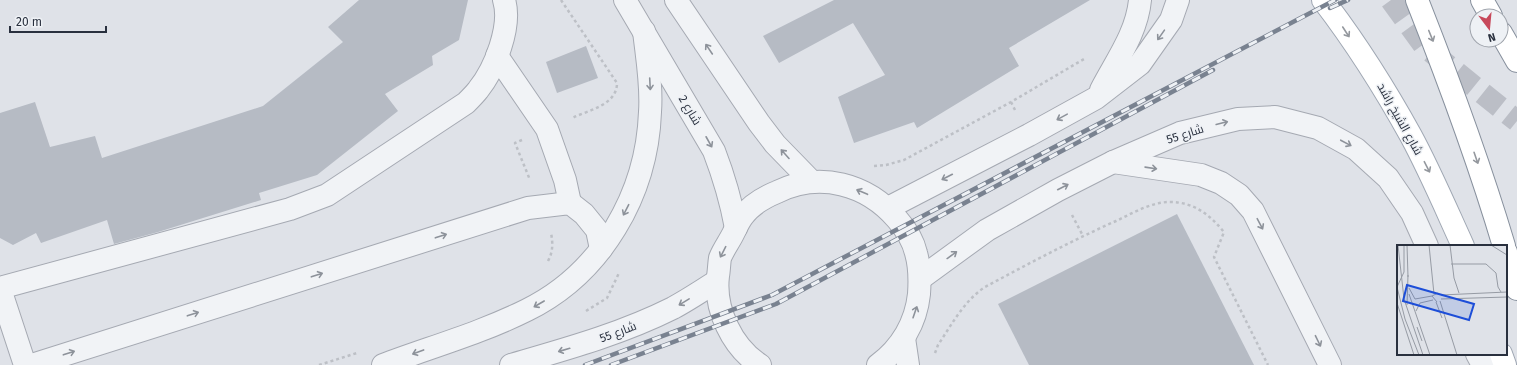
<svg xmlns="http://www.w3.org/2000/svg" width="1517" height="365" font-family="'Fira Sans',Cairo,sans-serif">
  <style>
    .building { fill: #b6bbc4 }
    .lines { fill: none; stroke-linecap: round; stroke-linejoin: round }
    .major-tunnel { stroke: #bbbec6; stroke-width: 22; stroke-dasharray: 22 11; stroke-linecap: butt }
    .minor-casing { stroke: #a5a9b2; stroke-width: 24 }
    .major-casing { stroke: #9fa7b3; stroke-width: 24 }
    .highway-casing { stroke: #87909d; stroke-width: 24 }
    .path { stroke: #bdc0c6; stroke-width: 2.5; stroke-dasharray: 3 3; stroke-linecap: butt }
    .minor { stroke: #f1f3f6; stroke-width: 22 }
    .major { stroke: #fff; stroke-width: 22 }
    .highway { stroke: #fff; stroke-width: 22 }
    .rail-casing { stroke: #798290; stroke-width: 4.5 }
    .rail { stroke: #eef1f5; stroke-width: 3; stroke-dasharray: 9; stroke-linecap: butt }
    .oneway { stroke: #94989e }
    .oneway2 { stroke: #8d929a }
    .labels { text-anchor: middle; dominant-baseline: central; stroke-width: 3; stroke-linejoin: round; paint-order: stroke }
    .street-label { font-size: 12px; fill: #29303e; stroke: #eef1f5 }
    .inset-road { fill: none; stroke: #969ba4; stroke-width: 1 }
    .view { fill: #1d4ed8; fill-opacity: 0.15; stroke: #1d4ed8; stroke-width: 2 }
    .inset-edge { fill: none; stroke: #29303e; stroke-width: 2 }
  </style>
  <rect width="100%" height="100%" fill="#dfe2e8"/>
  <g class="building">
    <polygon points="359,0 468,0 459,40 432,56 433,65 385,94 398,111 317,175 259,193 261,200 158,232 114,244 107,220 41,243 36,233 13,245 0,238 0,113 35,102 50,147 95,136 102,158 263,106 343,42 328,27"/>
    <polygon points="834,0 1090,0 1009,48 1019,66 917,128 914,122 854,143 838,97 885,75 853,23 779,63 763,36"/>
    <polygon points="586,46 598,78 557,93 546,62"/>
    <polygon points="1177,214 1254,365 1029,365 998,304"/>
  </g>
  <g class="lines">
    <polyline class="major-tunnel" points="1391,0 1425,47 1517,121"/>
    <defs>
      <g id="minor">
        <path d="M625 0 714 151C724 177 731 201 736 228"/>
        <polyline points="676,0 759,123 775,144 812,182"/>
        <polyline points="497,56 547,129 565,180 570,203"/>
        <path d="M1101 90C1116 61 1137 33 1140 0"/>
        <polyline points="1113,162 1201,175 1221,183 1239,195 1253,211 1330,365"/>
        <polyline points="888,208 1029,135 1096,98 1140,64 1171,20 1178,0"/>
        <polyline points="921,278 987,230 1058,190 1113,162 1180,133 1238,119 1275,117 1318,128 1356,149 1388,178 1412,213 1427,246"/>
        <path d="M0 288 290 209 327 195 466 103C470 99 475 94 478 90 495 69 512 26 504 0"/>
        <polyline points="0,289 25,365"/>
        <polyline points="904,338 908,365"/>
        <polyline points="1477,354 1483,365"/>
        <polyline points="32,365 528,208 570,203 584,214 597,230 601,249"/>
        <path d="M383 365C431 347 481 333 527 310 602 273 647 194 650 112 652 85 647 58 644 31"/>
        <path d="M511 365C566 349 621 334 673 308 688 300 703 290 717 281"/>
        <path d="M760 365C732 347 714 309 718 276 719 271 719 264 720 258 723 250 729 242 733 234 736 228 739 221 743 216 751 205 765 197 777 192 820 171 867 184 897 219 905 228 913 240 916 253 920 267 920 280 919 294 916 323 901 348 878 365"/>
      </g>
      <g id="major">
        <path d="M1323 0C1356 43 1385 89 1411 136 1430 171 1446 209 1463 246"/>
        <polyline points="1501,354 1505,365"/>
      </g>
      <g id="highway">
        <path d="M1417 0C1449 81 1479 162 1504 246"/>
        <polyline points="1482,0 1491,16"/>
        <polyline points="1501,33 1517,61"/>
        <polyline points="1506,252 1517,289"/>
      </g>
    </defs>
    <use href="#minor" class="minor-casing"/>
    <use href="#major" class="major-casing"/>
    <use href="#highway" class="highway-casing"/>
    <g class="path">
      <path d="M561 0 617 83C617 105 589 110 572 118"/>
      <polyline points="1011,102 1015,110"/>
      <polyline points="522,140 515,143 530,180"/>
      <polyline points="874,166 886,165 904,160 1011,102 1084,59"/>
      <polyline points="1072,215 1083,236"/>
      <path d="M548 261C553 252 553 243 551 233"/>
      <polyline points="586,311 607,298 619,273"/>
      <path d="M935 353 938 345C952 324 964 301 985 287 1028 264 1071 241 1116 221 1133 213 1151 202 1170 202 1194 202 1210 215 1224 232L1214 257 1268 365"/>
      <polyline points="319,365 357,353"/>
    </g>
    <use href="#minor" class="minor"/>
    <use href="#major" class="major"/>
    <use href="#highway" class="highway"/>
    <defs>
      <g id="rail">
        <polyline points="1330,8 1348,0"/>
        <polyline points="585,365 772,295 1335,0"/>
        <polyline points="611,365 776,304 1213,70"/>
      </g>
    </defs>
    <use href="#rail" class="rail-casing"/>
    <use href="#rail" class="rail"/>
  </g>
  <defs><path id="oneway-shaft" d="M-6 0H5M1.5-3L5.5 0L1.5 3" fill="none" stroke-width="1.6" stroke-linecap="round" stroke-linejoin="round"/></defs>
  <g class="oneway">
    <use href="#oneway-shaft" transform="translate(1346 32) rotate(57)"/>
    <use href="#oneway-shaft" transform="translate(1431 36) rotate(68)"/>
    <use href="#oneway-shaft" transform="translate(1476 158) rotate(71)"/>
    <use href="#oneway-shaft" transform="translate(1427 167) rotate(63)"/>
  </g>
  <g class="oneway2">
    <use href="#oneway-shaft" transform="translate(1161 35) rotate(125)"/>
    <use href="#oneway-shaft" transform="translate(709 49) rotate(-124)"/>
    <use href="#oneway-shaft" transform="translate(650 84) rotate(87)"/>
    <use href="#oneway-shaft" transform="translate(1062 117) rotate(151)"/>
    <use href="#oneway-shaft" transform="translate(1222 123) rotate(-14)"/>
    <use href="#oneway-shaft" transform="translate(709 142) rotate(61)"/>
    <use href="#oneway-shaft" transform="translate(1346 143) rotate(28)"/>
    <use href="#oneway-shaft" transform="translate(785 154) rotate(-132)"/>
    <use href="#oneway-shaft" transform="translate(1151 168) rotate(8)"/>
    <use href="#oneway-shaft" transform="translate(947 177) rotate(153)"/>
    <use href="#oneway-shaft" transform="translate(1063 187) rotate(-27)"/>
    <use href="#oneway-shaft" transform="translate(862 192) rotate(-157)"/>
    <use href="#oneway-shaft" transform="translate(626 210) rotate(117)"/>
    <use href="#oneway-shaft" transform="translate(1260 224) rotate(62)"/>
    <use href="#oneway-shaft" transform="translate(441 236) rotate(-18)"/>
    <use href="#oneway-shaft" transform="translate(723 252) rotate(117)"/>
    <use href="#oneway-shaft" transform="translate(952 255) rotate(-36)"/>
    <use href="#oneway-shaft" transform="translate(317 275) rotate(-18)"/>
    <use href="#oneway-shaft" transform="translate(684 302) rotate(149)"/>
    <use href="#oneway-shaft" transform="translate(539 304) rotate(150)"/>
    <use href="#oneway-shaft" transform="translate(915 312) rotate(-71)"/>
    <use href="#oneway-shaft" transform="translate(193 314) rotate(-18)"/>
    <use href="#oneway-shaft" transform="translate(1318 341) rotate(64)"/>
    <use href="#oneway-shaft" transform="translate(564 350) rotate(164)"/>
    <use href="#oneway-shaft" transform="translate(418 352) rotate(160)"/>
    <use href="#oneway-shaft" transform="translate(69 353) rotate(-18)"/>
  </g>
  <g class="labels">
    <g class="street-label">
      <text transform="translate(690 110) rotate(59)">شارع 2</text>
      <text transform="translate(1400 119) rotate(61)">شارع الشيخ راشد</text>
      <text transform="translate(1185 134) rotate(-18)">شارع 55</text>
      <text transform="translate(618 332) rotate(-21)">شارع 55</text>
    </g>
  </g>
  <g transform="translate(1397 245)">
    <rect width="110" height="110" fill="#dfe2e8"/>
    <path class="inset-road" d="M1 0 7 54 26 110M10 0 11 32M32 0 37 49M53 0 57 33 62 48M94 0 110 10M54 19H89L99 28 101 42 104 47M0 42 7 27V0M0 42 8 74 22 110M12 43 18 54 35 51M12 49 33 110M44 50 110 47M44 54 110 52M43 56 60 110M39 57 45 73M40 57 35 51 41 48M0 58 17 110M10 60 11 30M19 66 23 58 36 55M20 82 25 96"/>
    <path class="view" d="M10 40 77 59 72 75 6 56Z"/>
    <rect width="110" height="110" class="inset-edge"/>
  </g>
  <g transform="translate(1489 28) rotate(164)"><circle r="19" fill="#eef1f5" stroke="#9fa4ac"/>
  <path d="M0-3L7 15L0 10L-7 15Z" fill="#c7495b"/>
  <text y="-6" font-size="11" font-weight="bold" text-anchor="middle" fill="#29303e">N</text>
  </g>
  <path d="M10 26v6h96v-6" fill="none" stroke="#29303e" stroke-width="2"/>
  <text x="16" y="26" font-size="12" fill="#29303e" stroke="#eef1f5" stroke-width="3" paint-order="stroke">20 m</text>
</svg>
